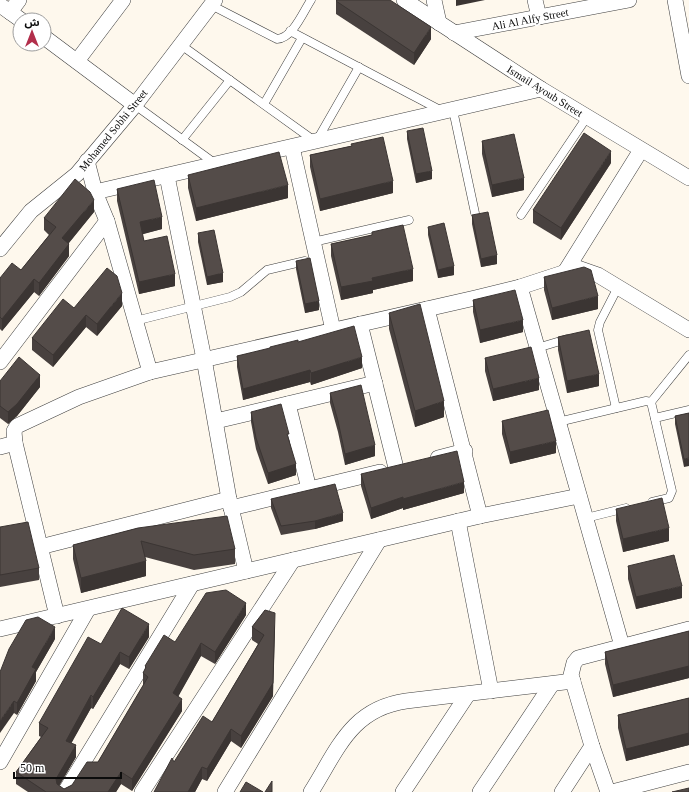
<svg xmlns="http://www.w3.org/2000/svg" width="689" height="792" font-family="'Times New Roman','Noto Sans Arabic',serif">
  <style>
    .lines { fill: none; stroke-linecap: round; stroke-linejoin: round }
    .lane-casing { stroke: #3f3f3f; stroke-width: 9 }
    .street-casing { stroke: #3f3f3f; stroke-width: 16 }
    .lane { stroke: #fff; stroke-width: 8 }
    .street { stroke: #fff; stroke-width: 15 }
    .wall { fill: #48413f }
    .shaded-wall { fill: #3b3533 }
    .building { fill: #544c49; stroke: #3b3533 }
    .labels { text-anchor: middle; dominant-baseline: central; stroke-width: 4; stroke-linejoin: round; paint-order: stroke }
    .street-label { font-size: 11px; fill: #0c0c0c; stroke: #fff }
  </style>
  <rect width="100%" height="100%" fill="#fef8ed"/>
  <g class="lines">
    <defs>
      <g id="lane">
        <path d="M211 5 277 39C293 38 303 12 311 0"/>
        <polyline points="290,31 442,111"/>
        <polyline points="181,45 316,142 359,67"/>
        <polyline points="264,104 302,38"/>
        <polyline points="135,105 217,165"/>
        <polyline points="453,110 475,213"/>
        <polyline points="182,140 230,80"/>
        <polyline points="521,215 587,117"/>
        <polyline points="313,242 409,220"/>
        <polyline points="135,321 230,297 241,292 267,270 305,261"/>
        <polyline points="537,348 567,339"/>
        <polyline points="651,402 689,355"/>
        <polyline points="616,408 598,330 600,322 618,287"/>
        <polyline points="655,418 689,410"/>
        <polyline points="558,422 646,401 651,402 672,491 669,498 652,502"/>
        <polyline points="586,518 626,508"/>
      </g>
      <g id="street">
        <polyline points="404,0 541,89 689,178"/>
        <polyline points="434,0 439,23"/>
        <polyline points="535,0 539,17"/>
        <polyline points="675,0 689,76"/>
        <polyline points="0,5 21,20"/>
        <polyline points="10,12 19,0"/>
        <polyline points="454,33 629,0"/>
        <polyline points="44,37 135,105"/>
        <polyline points="77,61 123,0"/>
        <polyline points="292,147 333,330"/>
        <polyline points="87,161 95,192 107,221 150,372"/>
        <polyline points="167,176 204,359 229,499 246,571"/>
        <polyline points="95,192 541,89"/>
        <polyline points="0,249 31,211 77,174 135,105 215,0"/>
        <polyline points="565,272 641,150"/>
        <polyline points="520,287 622,646"/>
        <polyline points="427,309 480,516"/>
        <polyline points="360,324 396,468"/>
        <polyline points="0,362 107,221"/>
        <polyline points="288,404 309,489"/>
        <polyline points="216,421 375,383"/>
        <polyline points="0,447 15,443"/>
        <polyline points="438,458 465,451"/>
        <polyline points="231,508 380,472"/>
        <polyline points="458,521 491,691"/>
        <polyline points="40,547 229,499"/>
        <polyline points="57,616 15,443 14,431 17,426 79,397 150,372 475,298 520,287 578,268 598,275 689,330"/>
        <polyline points="0,629 480,516 579,496"/>
        <polyline points="0,762 88,609"/>
        <polyline points="65,792 192,584"/>
        <polyline points="142,792 293,560"/>
        <polyline points="225,792 379,540"/>
        <path d="M311 792C338 749 351 709 406 701L573 681"/>
        <polyline points="403,792 468,694"/>
        <polyline points="480,792 552,684"/>
        <polyline points="562,792 592,746"/>
        <polyline points="608,792 592,746 571,675 574,663 578,658 689,629"/>
        <polyline points="612,792 689,772"/>
      </g>
    </defs>
    <use href="#lane" class="lane-casing"/>
    <use href="#street" class="street-casing"/>
    <use href="#lane" class="lane"/>
    <use href="#street" class="street"/>
  </g>
  <g class="wall">
    <polygon points="336,1 431,39 414,65 336,14"/>
    <polygon points="407,131 432,179 416,183 407,139"/>
    <polygon points="482,141 524,190 492,197 482,154"/>
    <polygon points="351,146 393,193 320,211 310,167 310,155"/>
    <polygon points="611,163 561,240 533,223 533,210"/>
    <polygon points="188,175 288,198 196,221 188,188"/>
    <polygon points="117,189 162,229 142,234 144,241 175,286 139,294 117,201"/>
    <polygon points="94,212 69,243 69,256 39,296 34,292 2,331 0,329 0,278 21,270 49,235 44,230 44,218"/>
    <polygon points="472,215 497,264 481,267 472,224"/>
    <polygon points="428,227 454,275 438,278 428,235"/>
    <polygon points="372,232 413,281 373,290 373,293 341,300 331,256 331,244 372,235"/>
    <polygon points="198,233 223,282 207,285 198,242"/>
    <polygon points="296,261 319,310 305,313 296,269"/>
    <polygon points="544,277 598,309 552,320 544,290"/>
    <polygon points="473,300 523,332 480,343 473,312"/>
    <polygon points="122,306 97,336 86,327 53,367 32,350 32,338 74,308"/>
    <polygon points="389,313 444,417 415,427 389,329"/>
    <polygon points="558,337 599,386 567,393 558,350"/>
    <polygon points="298,342 362,368 311,385 310,382 243,400 237,367 237,356"/>
    <polygon points="485,358 539,390 493,401 485,371"/>
    <polygon points="0,381 40,387 17,416 8,424 0,418"/>
    <polygon points="330,393 375,456 345,465 338,432 330,403"/>
    <polygon points="251,412 289,439 296,475 268,484 256,449 251,422"/>
    <polygon points="689,413 684,467 675,424 675,416"/>
    <polygon points="502,421 556,453 510,464 502,434"/>
    <polygon points="361,474 464,493 403,510 403,508 371,519 361,486"/>
    <polygon points="271,499 343,521 315,529 281,535 271,508"/>
    <polygon points="616,509 669,541 623,552 616,521"/>
    <polygon points="0,527 39,568 39,580 0,587"/>
    <polygon points="138,528 235,549 235,564 194,570 145,557 146,576 81,593 73,559 73,545"/>
    <polygon points="628,566 682,598 636,609 628,579"/>
    <polygon points="265,610 273,696 241,748 231,741 207,781 202,779 195,792 154,792 174,762 212,722 258,644 252,640 252,627"/>
    <polygon points="246,615 215,664 201,656 178,696 182,711 132,791 121,784 116,792 28,792 16,784 16,772 41,737 39,736 39,723 101,644 149,637 129,669 120,664 93,709 91,708 71,743 76,757 59,786 64,789 72,785 98,762 143,686 143,673 145,669 145,666 175,642"/>
    <polygon points="689,631 689,678 613,697 605,664 605,652"/>
    <polygon points="55,639 36,672 36,681 17,715 14,713 0,672"/>
    <polygon points="689,698 689,745 626,761 618,728 618,715"/>
  </g>
  <g class="shaded-wall">
    <polygon points="456,0 485,0 456,6"/>
    <polygon points="431,27 431,39 414,65 414,53"/>
    <polygon points="611,151 611,163 561,240 561,228"/>
    <polygon points="432,171 432,179 416,183 416,174"/>
    <polygon points="524,178 524,190 492,197 492,185"/>
    <polygon points="393,181 393,193 320,211 320,199"/>
    <polygon points="288,185 288,198 196,221 196,208"/>
    <polygon points="94,200 94,212 62,251 62,238"/>
    <polygon points="162,217 162,229 140,235 140,222"/>
    <polygon points="69,244 69,256 39,296 39,283"/>
    <polygon points="497,255 497,264 481,267 481,259"/>
    <polygon points="454,266 454,275 438,278 438,270"/>
    <polygon points="413,269 413,281 373,290 373,293 341,300 341,287 372,278"/>
    <polygon points="223,273 223,282 207,285 207,277"/>
    <polygon points="175,274 175,286 139,294 139,282"/>
    <polygon points="34,279 34,292 2,331 2,319"/>
    <polygon points="122,293 122,306 97,336 97,324"/>
    <polygon points="598,296 598,309 552,320 552,308"/>
    <polygon points="319,301 319,310 305,313 305,304"/>
    <polygon points="86,315 86,327 53,367 53,355"/>
    <polygon points="523,320 523,332 480,343 480,330"/>
    <polygon points="362,357 362,368 311,385 311,373"/>
    <polygon points="310,370 310,382 243,400 243,389"/>
    <polygon points="599,374 599,386 567,393 567,381"/>
    <polygon points="40,375 40,387 17,416 8,424 8,412"/>
    <polygon points="539,378 539,390 493,401 493,389"/>
    <polygon points="444,401 444,417 415,427 415,411"/>
    <polygon points="556,441 556,453 510,464 510,452"/>
    <polygon points="375,445 375,456 345,465 345,454"/>
    <polygon points="689,458 689,466 684,467 684,459"/>
    <polygon points="296,464 296,475 268,484 268,473"/>
    <polygon points="464,482 464,493 403,510 403,499"/>
    <polygon points="403,497 403,508 371,519 371,508"/>
    <polygon points="343,513 343,521 315,529 315,521"/>
    <polygon points="669,528 669,541 623,552 623,539"/>
    <polygon points="146,561 146,576 81,593 81,578"/>
    <polygon points="682,586 682,598 636,609 636,597"/>
    <polygon points="246,603 246,615 215,664 215,652"/>
    <polygon points="149,624 149,637 129,669 129,657"/>
    <polygon points="275,625 273,696 241,748 241,736"/>
    <polygon points="55,627 55,639 36,672 36,681 17,715 17,703 32,667"/>
    <polygon points="201,643 201,656 173,706 173,693"/>
    <polygon points="120,652 120,664 93,709 93,697"/>
    <polygon points="689,666 689,678 613,697 613,685"/>
    <polygon points="91,695 91,708 66,753 66,741"/>
    <polygon points="182,699 182,711 132,791 132,779"/>
    <polygon points="14,701 14,713 0,733 0,721"/>
    <polygon points="231,729 231,741 207,781 207,769"/>
    <polygon points="689,733 689,745 626,761 626,749"/>
    <polygon points="76,745 76,757 56,791 56,779"/>
    <polygon points="202,767 202,779 195,792 188,792"/>
    <polygon points="121,772 121,784 116,792 108,792"/>
  </g>
  <g class="building">
    <polygon points="337,0 390,0 431,27 414,53 336,1"/>
    <polygon points="423,128 432,171 416,174 407,131"/>
    <polygon points="584,133 611,151 561,228 533,210"/>
    <polygon points="514,134 524,178 492,185 482,141"/>
    <polygon points="383,137 393,181 320,199 310,155 352,146 351,144"/>
    <polygon points="279,152 288,185 196,208 188,175"/>
    <polygon points="75,179 90,192 94,200 62,238 69,244 39,283 34,279 2,319 0,317 0,278 12,263 21,270 56,227 44,218"/>
    <polygon points="154,180 162,217 140,222 144,241 167,236 175,274 139,282 117,189"/>
    <polygon points="488,212 497,255 481,259 472,215"/>
    <polygon points="444,223 454,266 438,270 428,227"/>
    <polygon points="403,225 413,269 372,278 373,281 341,287 331,244 372,235 372,232"/>
    <polygon points="214,230 223,273 207,277 198,233"/>
    <polygon points="310,258 319,301 305,304 296,261"/>
    <polygon points="584,267 591,270 598,296 552,308 544,277"/>
    <polygon points="107,268 117,276 122,293 97,324 86,315 53,355 32,338 63,299 74,308"/>
    <polygon points="515,290 523,320 480,330 473,300"/>
    <polygon points="420,304 444,401 415,411 389,313"/>
    <polygon points="354,326 362,357 311,373 310,370 243,389 237,356 270,348 270,347 298,340 298,342"/>
    <polygon points="589,330 599,374 567,381 558,337"/>
    <polygon points="531,347 539,378 493,389 485,358"/>
    <polygon points="19,357 40,375 17,404 8,412 0,406 0,381"/>
    <polygon points="361,385 375,445 345,454 338,421 330,393"/>
    <polygon points="281,404 289,434 287,434 296,464 268,473 256,438 251,412"/>
    <polygon points="548,410 556,441 510,452 502,421"/>
    <polygon points="689,413 689,458 684,459 675,416"/>
    <polygon points="457,451 464,482 403,499 403,497 371,508 361,474"/>
    <polygon points="335,484 343,513 315,521 281,526 271,499"/>
    <polygon points="662,498 669,528 623,539 616,509"/>
    <polygon points="227,516 235,549 194,555 141,541 146,561 81,578 73,545 138,528"/>
    <polygon points="28,522 39,568 0,575 0,527"/>
    <polygon points="674,555 682,586 636,597 628,566"/>
    <polygon points="226,590 246,603 215,652 201,643 173,693 182,699 132,779 121,772 108,792 46,792 16,772 48,728 39,723 88,637 101,644 122,608 149,624 129,657 120,652 93,697 91,695 66,741 76,745 56,779 57,784 64,789 72,785 87,762 98,762 148,677 143,673 146,667 145,666 164,635 175,642 206,593"/>
    <polygon points="265,610 275,613 273,683 241,736 231,729 207,769 202,767 188,792 154,792 172,758 174,762 203,716 212,722 264,635 252,627"/>
    <polygon points="38,617 55,627 32,667 36,669 17,703 14,701 0,721 0,672 9,649 26,620"/>
    <polygon points="689,631 689,666 613,685 605,652"/>
    <polygon points="689,698 689,733 626,749 618,715"/>
    <polygon points="272,781 272,792 265,792"/>
    <polygon points="246,782 263,792 240,792"/>
    <polygon points="689,788 689,792 672,792"/>
  </g>
  <g class="labels">
    <g class="street-label">
      <text transform="translate(530 19) rotate(-11)">Ali Al Alfy Street</text>
      <text transform="translate(545 91) rotate(32)">Ismail Ayoub Street</text>
      <text transform="translate(113 130) rotate(-51)">Mohamed Sobhi Street</text>
    </g>
  </g>
  <g transform="translate(32 32)"><circle r="19" fill="#ffffff" stroke="#9e9e9e"/>
  <path d="M0-3L7 15L0 10L-7 15Z" fill="#b22e4b"/>
  <text y="-6" font-size="11" font-weight="bold" text-anchor="middle" fill="#0c0c0c">ش</text>
  </g>
  <path d="M14 772v6h107v-6" fill="none" stroke="#0c0c0c" stroke-width="2"/>
  <text x="20" y="772" font-size="12" fill="#0c0c0c" stroke="#ffffff" stroke-width="3" paint-order="stroke">50 m</text>
</svg>
